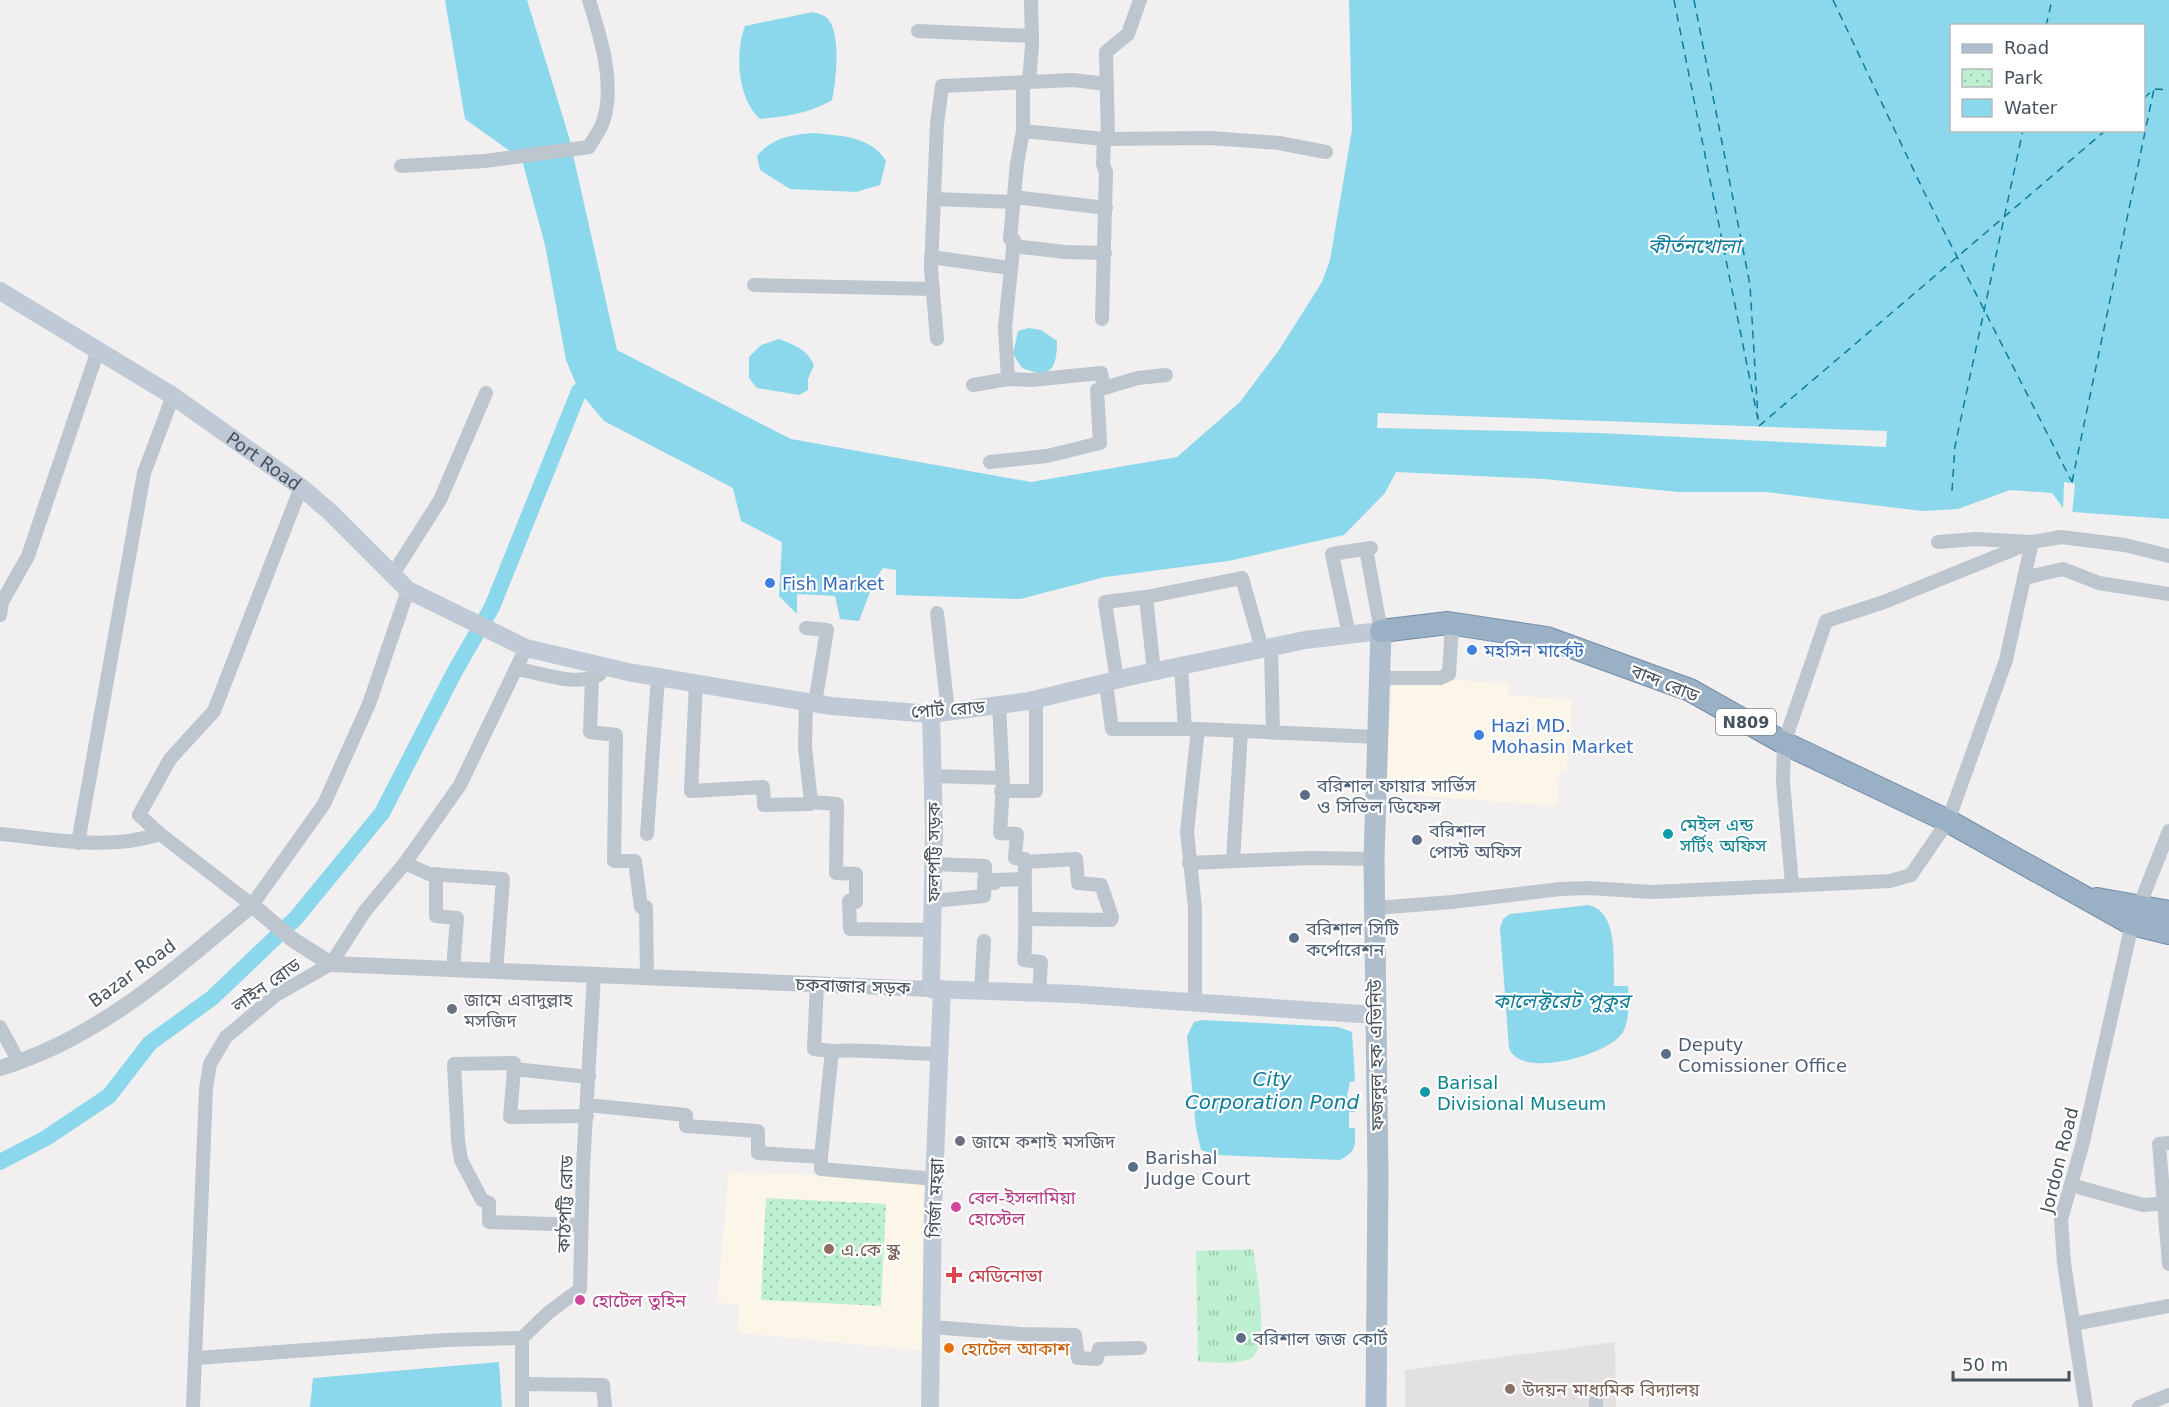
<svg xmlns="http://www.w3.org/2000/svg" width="2169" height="1407" font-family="'DejaVu Sans','Noto Sans Bengali',sans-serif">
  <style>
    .commercial { fill: #fcf6e8 }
    .education { fill: #e2e0e1 }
    .grass { fill: url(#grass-tufts) }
    .park { fill: url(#park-dots) }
    .water { fill: #8bd7eb; fill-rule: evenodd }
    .pier { fill: #f1efef }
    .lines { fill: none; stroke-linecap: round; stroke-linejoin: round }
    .canal { stroke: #8bd7eb; stroke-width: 16 }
    .ferry { stroke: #0d7c9a; stroke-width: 1.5; stroke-dasharray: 8 6; stroke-linecap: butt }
    .trunk-casing { stroke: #728ca9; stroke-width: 24 }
    .minor { stroke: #bdc6ce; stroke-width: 14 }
    .tertiary { stroke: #bdc6ce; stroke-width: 16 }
    .secondary { stroke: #bfcad6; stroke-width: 18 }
    .primary { stroke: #aebecd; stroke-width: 21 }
    .trunk { stroke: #9ab0c5; stroke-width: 22 }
    .shop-dot { fill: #3f7fe0; stroke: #fff; stroke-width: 2 }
    .service-dot { fill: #5c6f8a; stroke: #fff; stroke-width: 2 }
    .culture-dot { fill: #0f9aa8; stroke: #fff; stroke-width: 2 }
    .worship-dot { fill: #6b7280; stroke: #fff; stroke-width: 2 }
    .hotel-dot { fill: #d1479c; stroke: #fff; stroke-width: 2 }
    .education-dot { fill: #8d6e63; stroke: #fff; stroke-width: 2 }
    .health-dot { fill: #e0444e; stroke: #fff; stroke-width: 2 }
    .food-dot { fill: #e8710a; stroke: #fff; stroke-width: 2 }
    .labels { text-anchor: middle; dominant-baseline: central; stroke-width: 4.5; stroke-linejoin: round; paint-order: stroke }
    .shield { fill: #fff; stroke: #7e868d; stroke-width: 1.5 }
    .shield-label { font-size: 16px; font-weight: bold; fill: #47525c }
    .street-label { font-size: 18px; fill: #47525c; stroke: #fff }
    .shop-label { font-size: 18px; fill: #366cbe; stroke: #fff; text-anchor: start }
    .service-label { font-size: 18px; fill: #4e5e75; stroke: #fff; text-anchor: start }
    .culture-label { font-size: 18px; fill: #0d838f; stroke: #fff; text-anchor: start }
    .worship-label { font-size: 18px; fill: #5b616d; stroke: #fff; text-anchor: start }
    .hotel-label { font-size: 18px; fill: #b23c85; stroke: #fff; text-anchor: start }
    .education-label { font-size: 18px; fill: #785e54; stroke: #fff; text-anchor: start }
    .health-label { font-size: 18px; fill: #be3a42; stroke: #fff; text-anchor: start }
    .food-label { font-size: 18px; fill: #c56008; stroke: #fff; text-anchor: start }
    .water-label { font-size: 20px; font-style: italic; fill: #0d7c9a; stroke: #fff }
  </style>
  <defs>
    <pattern id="grass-tufts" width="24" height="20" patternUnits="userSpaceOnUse" patternTransform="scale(1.5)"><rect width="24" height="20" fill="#bdefd1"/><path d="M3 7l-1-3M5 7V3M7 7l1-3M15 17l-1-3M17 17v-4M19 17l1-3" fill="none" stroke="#9bc4ad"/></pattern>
    <pattern id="park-dots" width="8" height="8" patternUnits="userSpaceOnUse" patternTransform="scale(1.5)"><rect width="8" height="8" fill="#bdefd1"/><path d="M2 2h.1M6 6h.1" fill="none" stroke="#9bc4ad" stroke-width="1.8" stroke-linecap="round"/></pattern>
  </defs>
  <rect width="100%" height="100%" fill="#f1efef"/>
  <g class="commercial">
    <polygon points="1393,675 1509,684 1509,695 1572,700 1567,771 1560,770 1557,806 1384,793"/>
    <polygon points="729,1172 929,1179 925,1351 738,1333 739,1305 717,1302"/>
  </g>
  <polygon class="education" points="1615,1342 1616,1407 1405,1407 1405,1370"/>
  <path class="grass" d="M1253 1249C1256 1269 1272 1351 1249 1359 1235 1365 1213 1362 1198 1362L1196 1251Z"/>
  <polygon class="park" points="766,1198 886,1204 881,1306 761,1300"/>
  <g class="water">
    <path d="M445 0H527L569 137 617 350 791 439 1031 482 1177 457 1240 402 1279 350 1322 282 1330 260 1352 130 1349 0H2169V519L2073 512 2064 509 2052 493 2010 490 1958 509 1922 511 1766 492H1679L1544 479 1396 472 1385 493 1344 535 1228 561 1105 577 1020 599 896 595V570L883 568 874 581 859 621 840 619 835 596 797 594V614L779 596 782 542 741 521 733 488 604 421 579 391 566 360 545 245 522 160 465 119ZM1952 26H2144V130H1952Z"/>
    <path d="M813 12C817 13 823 15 826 17 842 30 836 82 832 100 808 114 787 116 760 119 737 98 735 53 745 26Z"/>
    <path d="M814 133C841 136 871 136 886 161L880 185 856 192 790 189 760 170 757 156C773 137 791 135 814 133Z"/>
    <path d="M1029 328 1041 330 1057 341C1057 369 1050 380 1022 368L1013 354 1018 331Z"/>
    <path d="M779 339C794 345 807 349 814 365L808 379V390L799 395 757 388 749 378V357L761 345Z"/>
    <path d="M1588 905C1619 911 1613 961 1614 986H1628C1629 1000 1630 1018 1623 1032 1610 1055 1520 1080 1509 1048L1500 928 1503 919 1510 914Z"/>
    <path d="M1202 1020 1338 1027 1352 1032 1355 1081 1350 1082 1347 1095 1350 1105 1355 1106V1112H1349V1128H1355C1355 1146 1357 1151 1340 1160L1215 1155 1201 1150 1196 1128 1187 1036 1194 1022Z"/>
    <polygon points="499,1362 502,1407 310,1407 313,1378"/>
  </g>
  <g class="pier">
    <polygon points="1378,413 1887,431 1886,447 1598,433 1377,428"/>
    <polygon points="2064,482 2075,484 2072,515 2063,511"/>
  </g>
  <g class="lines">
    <polyline class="canal" points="0,1162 46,1138 109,1096 150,1043 212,998 296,918 382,813 455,671 492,607 579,391"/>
    <g class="ferry">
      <polyline points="1674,0 1759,425"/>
      <polyline points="1694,0 1750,285 1758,419"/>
      <polyline points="1833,0 1925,194 2072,482"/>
      <polyline points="2046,26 2052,0"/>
      <polyline points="2155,89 2169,90"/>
      <polyline points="2144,98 2152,91"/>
      <polyline points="1759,426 2106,130"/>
      <polyline points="2072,482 2154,89"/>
      <polyline points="1952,491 1955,446 2023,130"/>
    </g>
    <defs>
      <g id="trunk">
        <polyline points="1381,631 1448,623 1547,638 1690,690 1784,743 1948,821 2132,924 2169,933"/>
        <polyline points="2097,899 2169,912"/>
      </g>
    </defs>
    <use href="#trunk" class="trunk-casing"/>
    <g class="minor">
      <polyline points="918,31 1032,36"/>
      <polyline points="1029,82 1073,80 1106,84"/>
      <polyline points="1023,83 1023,131 1104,139"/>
      <polyline points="1108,139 1106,52 1128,34 1140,0"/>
      <path d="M401 166 485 161 589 147C594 138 602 128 604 119 615 81 600 36 589 0"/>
      <polyline points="1014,197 1106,208"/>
      <polyline points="934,199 1013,202"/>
      <polyline points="1013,246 1065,252 1105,253"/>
      <polyline points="931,257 1010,268"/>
      <polyline points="754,285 933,289"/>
      <polyline points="1102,319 1106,172 1103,164 1104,139 1210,138 1279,143 1326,152"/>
      <polyline points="937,339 931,270 937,124 942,86 1029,82 1032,46 1031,0"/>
      <polyline points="973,385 1008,379 1005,327 1014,240 1010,239 1017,164 1023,131"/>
      <polyline points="1104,388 1138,378 1166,375"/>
      <polyline points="990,462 1047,456 1100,443 1097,390 1104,388 1101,373 1031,380 1008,379"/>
      <polyline points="1938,542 1976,539 2032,542 2061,537 2125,545 2169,556"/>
      <polyline points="1366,549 1381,631"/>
      <polyline points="393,574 440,500 486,393"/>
      <polyline points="2024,578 2063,569 2099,583 2169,594"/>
      <polyline points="1146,597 1154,672"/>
      <polyline points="937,613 948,712"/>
      <polyline points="0,615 2,602 28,556 98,350"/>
      <polyline points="806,628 827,630 815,703"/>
      <polyline points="1349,635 1332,554 1371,548"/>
      <polyline points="1271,647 1273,733"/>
      <polyline points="1181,666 1185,729"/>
      <path d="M516 669C544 673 573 687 599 675"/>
      <polyline points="592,678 590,732 616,735 614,861 635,861 641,907 646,907 647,977"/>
      <polyline points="1381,678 1440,678 1449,674 1452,624"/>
      <polyline points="1117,680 1105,602 1146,597 1242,578 1262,649"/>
      <polyline points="696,683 691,791 763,787 764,805 810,804 811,802"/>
      <polyline points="1106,683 1112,729 1198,729 1377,737"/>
      <polyline points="806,702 805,747 811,802 837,804 836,873 856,874 856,902 849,901 850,929 933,930"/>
      <path d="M999 705 1003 784 1000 833 1017 834 1015 858 1025 859C1024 893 1027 926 1024 960L1041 962 1039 993"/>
      <polyline points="932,776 1002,778"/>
      <polyline points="1001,791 1036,791 1036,700"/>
      <path d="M0 834C54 839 107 851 160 834L252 905 324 804 369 704 408 590"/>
      <polyline points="160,834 139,815 170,759 214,711 301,487"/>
      <polyline points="647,834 658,677"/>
      <polyline points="78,843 144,473 173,396"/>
      <polyline points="1233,861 1241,732"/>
      <polyline points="1025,862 1076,859 1078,883 1101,885 1112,917 1111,920 1026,919"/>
      <polyline points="405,863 429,874 503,879 496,972"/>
      <polyline points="1189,863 1309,858 1374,859"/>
      <polyline points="436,874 436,916 457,918 453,970"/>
      <polyline points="984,883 995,883 994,880 1024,879"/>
      <polyline points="1792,884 1783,782 1784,743 1826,621 1884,602 2032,542"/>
      <polyline points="933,901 984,896 985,866 933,864"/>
      <polyline points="1375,908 1452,902 1560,889 1589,888 1652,892 1890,881 1911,875 1948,821 2006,660 2032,542"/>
      <polyline points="817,984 814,1049 832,1051 821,1157"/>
      <polyline points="981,991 984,941"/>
      <polyline points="1195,1002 1195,908 1187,832 1198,729"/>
      <polyline points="0,1027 19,1062"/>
      <path d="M832 1051C869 1049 904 1054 941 1054"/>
      <polyline points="514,1069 514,1063 454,1064 458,1140 461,1160 482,1200 489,1203 489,1222 581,1225"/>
      <polyline points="587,1105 686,1115 686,1126 758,1131 758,1153 821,1157 821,1169 935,1179"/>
      <polyline points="587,1116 510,1117 514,1069 589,1077"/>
      <polyline points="2169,1143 2159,1144 2169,1264"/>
      <polyline points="2071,1185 2143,1205 2169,1203"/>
      <polyline points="2073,1324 2169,1306"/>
      <polyline points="932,1327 1020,1334 1075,1335 1078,1358 1097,1359 1099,1349 1140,1348"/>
      <polyline points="197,1358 446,1340 522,1338"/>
      <polyline points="524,1384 603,1385 605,1407"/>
      <polyline points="1596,1402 1596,1407"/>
      <polyline points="193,1407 206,1089 210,1064 226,1037 276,995 331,964 365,911 405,863 460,785 526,648"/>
      <polyline points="522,1407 522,1338 548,1313 580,1289 583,1167 594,975"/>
      <polyline points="2086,1407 2064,1263 2061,1219 2082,1146 2132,924 2169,831"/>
      <polyline points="2139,1407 2169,1395"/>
    </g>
    <path class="tertiary" d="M0 1068C98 1039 175 969 252 905L292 939 331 964 931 989"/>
    <g class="secondary">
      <path id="s1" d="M0 291 173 396 301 487 330 512 408 590 526 648 628 672 831 706 931 714 1029 701 1137 675 1305 640 1381 631"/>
      <polyline points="931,714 934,830 931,989 1074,994 1374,1015"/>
      <polyline points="930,1407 933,1208 942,989"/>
    </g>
    <polyline class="primary" points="1376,1407 1378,1177 1374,859 1381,631"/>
    <use href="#trunk" class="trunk"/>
  </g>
  <g class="shop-dot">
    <circle cx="770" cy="583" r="6"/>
    <circle cx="1472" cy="650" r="6"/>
    <circle cx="1479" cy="735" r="6"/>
  </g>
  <g class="service-dot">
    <circle cx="1305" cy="795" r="6"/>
    <circle cx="1417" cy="840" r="6"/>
    <circle cx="1294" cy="938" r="6"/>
    <circle cx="1666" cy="1054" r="6"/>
    <circle cx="1133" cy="1167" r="6"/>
    <circle cx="1241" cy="1338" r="6"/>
  </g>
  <g class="culture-dot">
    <circle cx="1668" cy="834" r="6"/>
    <circle cx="1425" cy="1092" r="6"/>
  </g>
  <g class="worship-dot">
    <circle cx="452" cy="1009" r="6"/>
    <circle cx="960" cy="1141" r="6"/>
  </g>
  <g class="hotel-dot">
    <circle cx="956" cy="1207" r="6"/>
    <circle cx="580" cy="1300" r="6"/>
  </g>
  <g class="education-dot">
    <circle cx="829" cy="1249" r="6"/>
    <circle cx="1510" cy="1389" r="6"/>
  </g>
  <path class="health-dot" d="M951 1266h6v6h6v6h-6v6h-6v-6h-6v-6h6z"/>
  <circle class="food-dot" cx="949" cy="1348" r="6"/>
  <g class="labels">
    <rect class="shield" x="1716" y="709" width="60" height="26" rx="4.5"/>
    <g class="shield-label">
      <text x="1746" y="722">N809</text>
    </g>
    <g class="street-label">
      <text stroke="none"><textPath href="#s1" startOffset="314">Port Road</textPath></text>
      <text transform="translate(1665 683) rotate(22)">বান্দ রোড</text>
      <text transform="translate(948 709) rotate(-4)">পোর্ট রোড</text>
      <text transform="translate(933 852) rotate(-90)">ফলপট্টি সড়ক</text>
      <text transform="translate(132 973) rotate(-36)">Bazar Road</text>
      <text transform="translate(266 985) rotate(-35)">লাইন রোড</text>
      <text transform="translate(853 986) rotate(2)">চকবাজার সড়ক</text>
      <text transform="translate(1376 1055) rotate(-91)">ফজলুল হক এভিনিউ</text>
      <text transform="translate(2059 1160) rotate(-76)">Jordon Road</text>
      <text transform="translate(935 1198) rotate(-88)">গির্জা মহল্লা</text>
      <text transform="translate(565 1204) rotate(-88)">কাঠপট্টি রোড</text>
    </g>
    <g class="shop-label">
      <text x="782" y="583">Fish Market</text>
      <text x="1484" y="650">মহসিন মার্কেট</text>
      <text x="1491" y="725">Hazi MD.<tspan x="1491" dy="21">Mohasin Market</tspan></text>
    </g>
    <g class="service-label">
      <text x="1317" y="785">বরিশাল ফায়ার সার্ভিস<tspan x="1317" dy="21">ও সিভিল ডিফেন্স</tspan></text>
      <text x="1429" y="830">বরিশাল<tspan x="1429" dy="21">পোস্ট অফিস</tspan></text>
      <text x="1306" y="928">বরিশাল সিটি<tspan x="1306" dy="21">কর্পোরেশন</tspan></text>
      <text x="1678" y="1044">Deputy<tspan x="1678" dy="21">Comissioner Office</tspan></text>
      <text x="1145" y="1157">Barishal<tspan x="1145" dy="21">Judge Court</tspan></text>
      <text x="1253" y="1338">বরিশাল জজ কোর্ট</text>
    </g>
    <g class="culture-label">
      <text x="1680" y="824">মেইল এন্ড<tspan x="1680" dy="21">সর্টিং অফিস</tspan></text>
      <text x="1437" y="1082">Barisal<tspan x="1437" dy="21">Divisional Museum</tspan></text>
    </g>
    <g class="worship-label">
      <text x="464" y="999">জামে এবাদুল্লাহ<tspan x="464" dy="21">মসজিদ</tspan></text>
      <text x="972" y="1141">জামে কশাই মসজিদ</text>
    </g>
    <g class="hotel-label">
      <text x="968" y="1197">বেল-ইসলামিয়া<tspan x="968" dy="21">হোস্টেল</tspan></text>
      <text x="592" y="1300">হোটেল তুহিন</text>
    </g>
    <g class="education-label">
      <text x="841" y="1249">এ.কে স্কুল</text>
      <text x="1522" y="1389">উদয়ন মাধ্যমিক বিদ্যালয়</text>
    </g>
    <g class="health-label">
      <text x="968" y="1275">মেডিনোভা</text>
    </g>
    <g class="food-label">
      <text x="961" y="1348">হোটেল আকাশ</text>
    </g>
    <g class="water-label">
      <text x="1694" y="246">কীর্তনখোলা</text>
      <text x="1561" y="1001">কালেক্টরেট পুকুর</text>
      <text x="1272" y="1079">City<tspan x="1272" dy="23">Corporation Pond</tspan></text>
    </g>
  </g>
  <rect x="1950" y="24" width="195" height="108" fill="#ffffff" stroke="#b5babe" stroke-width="1.5"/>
  <rect x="1962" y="44" width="30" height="9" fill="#aebecd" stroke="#b5babe" stroke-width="1.5"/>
  <text x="2004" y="54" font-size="18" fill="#47525c">Road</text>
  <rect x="1962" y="69" width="30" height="18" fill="url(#park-dots)" stroke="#b5babe" stroke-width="1.5"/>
  <text x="2004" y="84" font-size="18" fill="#47525c">Park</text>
  <rect x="1962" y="99" width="30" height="18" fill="#8bd7eb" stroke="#b5babe" stroke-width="1.5"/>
  <text x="2004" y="114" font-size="18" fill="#47525c">Water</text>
  <path d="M1953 1371v9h116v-9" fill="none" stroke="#47525c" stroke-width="3"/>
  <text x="1962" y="1371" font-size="18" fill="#47525c" stroke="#ffffff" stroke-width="4.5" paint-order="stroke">50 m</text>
</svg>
